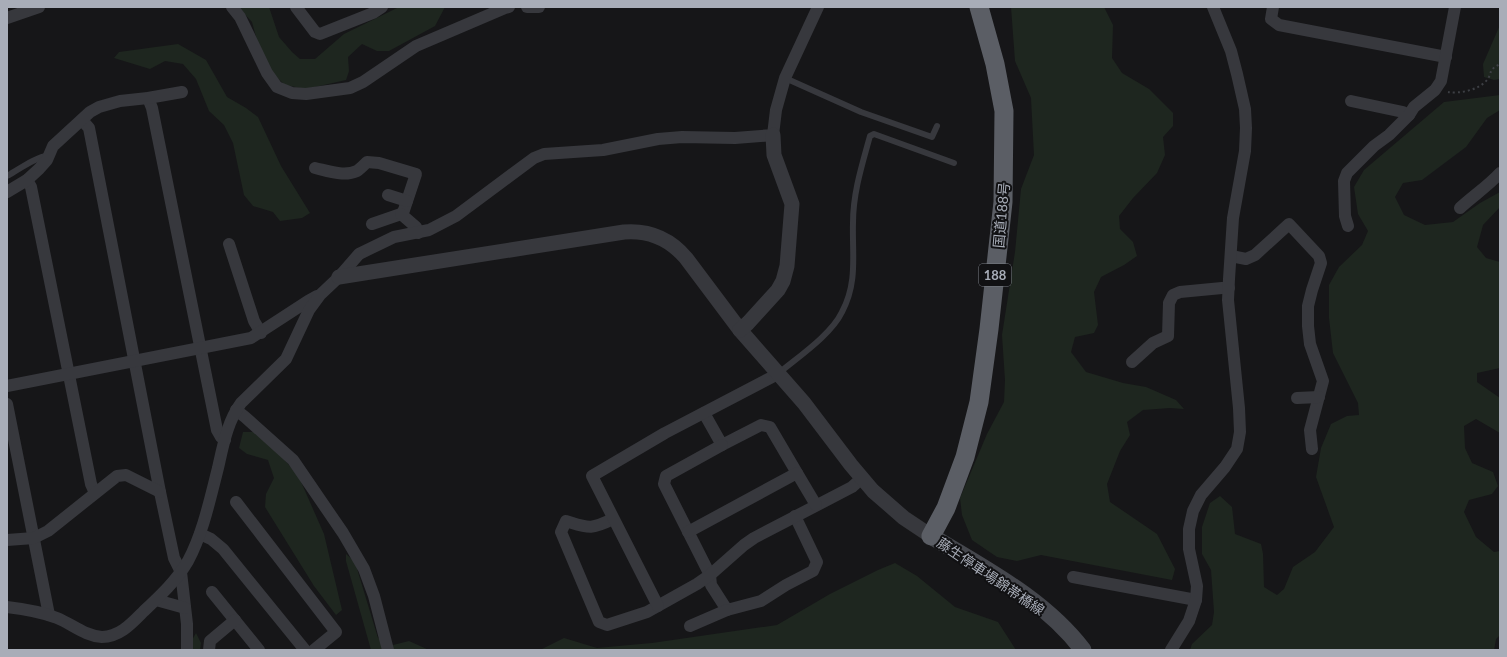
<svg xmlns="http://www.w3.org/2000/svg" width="1507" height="657" font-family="Lato,'Noto Sans JP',sans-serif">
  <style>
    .green { fill: #1e261f }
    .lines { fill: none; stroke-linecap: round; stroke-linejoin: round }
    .path { stroke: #3d3f44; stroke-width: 2; stroke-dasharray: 2 3; stroke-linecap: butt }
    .service { stroke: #37383d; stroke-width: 6 }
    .minor { stroke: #37383d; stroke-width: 12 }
    .tertiary { stroke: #37383d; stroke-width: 15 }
    .secondary { stroke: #45474d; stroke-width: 17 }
    .trunk { stroke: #5b5e65; stroke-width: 19 }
    .labels { text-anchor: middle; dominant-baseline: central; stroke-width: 4; stroke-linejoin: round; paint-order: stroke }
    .shield { fill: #111113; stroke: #7b7e86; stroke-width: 1 }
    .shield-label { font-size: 13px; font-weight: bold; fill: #a8adb8 }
    .street-label { font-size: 14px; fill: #a8adb8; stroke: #111113 }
  </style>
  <rect width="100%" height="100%" fill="#161618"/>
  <g class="green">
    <polygon points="238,7 269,7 279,37 292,52 300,59 315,59 344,34 397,8 401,7 445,7 435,26 389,51 377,51 362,44 348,57 349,71 346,80 306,89 285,85 272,73 258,44 252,22"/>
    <polygon points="1011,7 1104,7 1113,25 1112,58 1122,73 1149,89 1173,113 1173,126 1163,137 1165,155 1157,173 1133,198 1119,216 1120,229 1133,242 1137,256 1124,265 1101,277 1094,292 1098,325 1094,333 1075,337 1071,352 1086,372 1123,383 1146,387 1176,400 1184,409 1170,408 1143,410 1127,422 1130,435 1120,451 1107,484 1110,502 1157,534 1175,569 1172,580 1041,555 1017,561 997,557 972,540 962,515 960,498 987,434 1004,402 1005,380 1002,335 1015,252 1021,189 1034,155 1031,98 1015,61"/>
    <polygon points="1500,25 1500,79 1494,80 1484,77 1483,64"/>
    <polygon points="178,44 206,60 227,97 246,108 258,117 281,166 310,213 302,218 280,221 273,212 253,206 244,195 233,143 224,125 209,111 196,79 183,64 165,61 150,69 114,58 119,52"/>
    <polygon points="1500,95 1500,110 1487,118 1466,147 1422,180 1403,183 1395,197 1404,215 1425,225 1453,222 1480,203 1500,192 1500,207 1483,225 1477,247 1486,258 1500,262 1500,368 1477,373 1477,382 1500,398 1500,433 1476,419 1464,426 1465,448 1472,463 1493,472 1498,486 1492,494 1469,500 1464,512 1476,537 1494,552 1500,551 1500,635 1496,639 1494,650 1190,650 1192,644 1212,625 1214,612 1211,570 1202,554 1202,527 1210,503 1220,496 1232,507 1235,534 1261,544 1263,554 1264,587 1277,595 1284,589 1293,567 1315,552 1334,527 1316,477 1321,448 1331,424 1347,416 1359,415 1358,403 1333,353 1329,318 1329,285 1339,267 1362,245 1368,231 1358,214 1354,187 1364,170 1444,102"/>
    <polygon points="243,432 253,432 280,455 298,475 324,534 342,610 336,615 314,586 265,507 266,494 274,478 268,460 247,454 239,448"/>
    <polygon points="346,554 355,562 378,638 393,645 409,641 429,650 371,650 346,561"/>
    <polygon points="895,563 917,576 955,607 998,622 1016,650 540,650 564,638 597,648 652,643 777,625 830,594 878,570"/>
    <polygon points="196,633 201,643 200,650 191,650 192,640"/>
  </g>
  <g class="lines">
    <path class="path" d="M1448 92C1459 94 1479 90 1487 80 1493 72 1487 71 1500 64"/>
    <g class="service">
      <polyline points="785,78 861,112 932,137 937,126"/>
      <path d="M7 176C16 171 39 155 48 156"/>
      <path d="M779 373C798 357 831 335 842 312 858 282 852 254 853 223 853 193 862 165 870 136L874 134 954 163"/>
    </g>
    <g class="minor">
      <polyline points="232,7 240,17 267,73 277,87 292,93 306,94 350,88 363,82 416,46 505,8 509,7"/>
      <polyline points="296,7 315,32 320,34 373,13 382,7"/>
      <polyline points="527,7 539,7"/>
      <polyline points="1273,7 1271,19 1279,25 1446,57"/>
      <polyline points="7,18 39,7"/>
      <polyline points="148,98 152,108 217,430 221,437 225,440"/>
      <polyline points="1351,101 1403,112 1409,115"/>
      <polyline points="82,120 89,128 160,492 174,558 181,572 187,624 187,650"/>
      <path d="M315 168C328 171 344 177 357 171 360 169 364 165 367 162L379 163 416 174 404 210 401 214 372 224"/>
      <polyline points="27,180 31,187 91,484 95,493"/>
      <polyline points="7,192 27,180 39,169 47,160 53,146 90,112 99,107 120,101 148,98 182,92"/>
      <polyline points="388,195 407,201"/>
      <path d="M1460 208C1473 196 1488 186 1500 173"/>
      <polyline points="401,214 416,227 418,233"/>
      <polyline points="1348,226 1345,216 1344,181 1347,173 1374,146 1389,135 1409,115 1414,107 1435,90 1441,81 1455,7"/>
      <polyline points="229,244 254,321 261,333"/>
      <polyline points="1231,256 1246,259 1255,255 1289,224 1319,256 1321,263 1312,290 1308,306 1308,326 1310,344 1323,381 1310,430 1312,449"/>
      <polyline points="1132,362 1153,343 1168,336 1169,303 1173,295 1180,292 1222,288 1229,288"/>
      <polyline points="7,386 251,338 308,301 317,296"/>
      <polyline points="1297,398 1319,397"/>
      <polyline points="7,404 49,615"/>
      <polyline points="236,410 245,417 293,460 343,533 364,569 374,596 388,650"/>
      <polyline points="704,413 722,445 761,425 770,427 797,473"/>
      <polyline points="722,445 666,476 664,484 710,575 711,585 727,610 761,601 786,585 813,571 817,562 795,516"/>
      <polyline points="236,502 336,632 314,650"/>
      <path d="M613 519C590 530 589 528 566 521L561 532 599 622 607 625 647 612 697 584 710 575 744 545 754 538 852 487 862 478"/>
      <polyline points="688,532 797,473 816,505"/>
      <polyline points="200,534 211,539 223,549 305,650"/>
      <polyline points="7,540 34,538 48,531 117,476 126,475 160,492"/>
      <polyline points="1073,577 1196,600"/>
      <polyline points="212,592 259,650"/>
      <polyline points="156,600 185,608"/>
      <polyline points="658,606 592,476 665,433 778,374"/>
      <path d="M7 607C24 609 42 612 57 618 72 624 85 636 102 637 120 637 132 623 144 611 160 596 177 580 188 561 203 533 210 499 218 468 223 446 227 422 241 403L286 359 309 310 320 295 339 277 359 254 394 237 429 230 456 216 534 158 544 154 603 150 658 139 682 137 735 138 773 135 776 110 785 78 818 7"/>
      <polyline points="690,626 727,610"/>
      <polyline points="209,650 210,641 235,620"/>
      <polyline points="1171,650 1189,621 1196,600 1197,586 1189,549 1189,529 1193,511 1201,495 1225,467 1237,449 1240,432 1239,408 1228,300 1229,279 1233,218 1245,151 1246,128 1245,109 1237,74 1231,51 1213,7"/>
    </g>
    <g class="tertiary">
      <path d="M339 277 624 232C649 230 669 238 686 258L740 330 804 403 851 465 873 491 904 518 931 536"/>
      <polyline points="740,330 748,323 778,290 783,281 787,266 792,204 774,155 773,135"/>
    </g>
    <path class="secondary" d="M931 536C985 569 1044 599 1083 650"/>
    <polyline class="trunk" points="931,536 946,508 965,457 979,402 989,329 1003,202 1004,111 995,64 979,7"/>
  </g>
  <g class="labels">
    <rect class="shield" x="979" y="264" width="32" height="22" rx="3"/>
    <g class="shield-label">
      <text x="995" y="275">188</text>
    </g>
    <g class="street-label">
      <text transform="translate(1001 215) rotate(-85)">国道188号</text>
      <text transform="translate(991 576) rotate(34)">藤生停車場錦帯橋線</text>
    </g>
  </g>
  <rect width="1507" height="657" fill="none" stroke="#a8adb8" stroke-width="16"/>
</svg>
